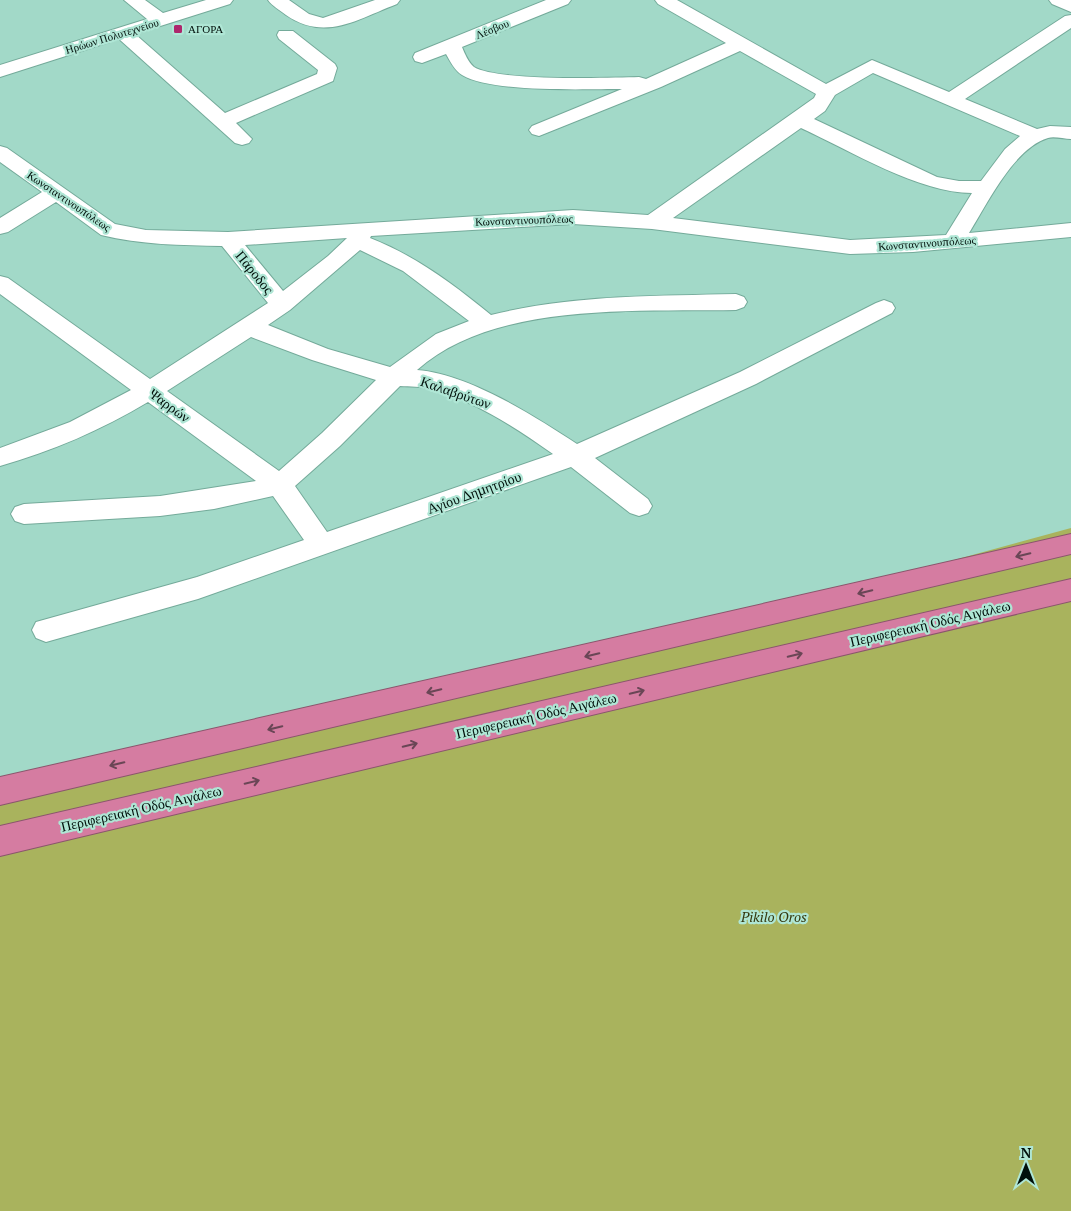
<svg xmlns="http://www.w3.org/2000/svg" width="1071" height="1211" font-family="'PT Serif',serif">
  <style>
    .green { fill: #a9b35d }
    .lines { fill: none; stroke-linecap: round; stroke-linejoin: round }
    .minor-casing { stroke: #74aa9a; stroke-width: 2 }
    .highway-casing { stroke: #8a566c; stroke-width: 2 }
    .minor { fill: #fff; fill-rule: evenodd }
    .highway { fill: #d57ca1; fill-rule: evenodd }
    .oneway { stroke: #6a4656 }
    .poi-dot { fill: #ad266c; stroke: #afe6d5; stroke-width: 2 }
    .labels { text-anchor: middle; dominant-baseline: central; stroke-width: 4.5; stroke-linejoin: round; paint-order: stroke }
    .far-poi-label { font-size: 11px; fill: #000f0a; stroke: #afe6d5; text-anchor: start }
    .far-street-label { font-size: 11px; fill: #000f0a; stroke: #afe6d5 }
    .street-label { font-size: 14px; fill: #000f0a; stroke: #afe6d5 }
    .park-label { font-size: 14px; font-style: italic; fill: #34370d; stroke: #afe6d5 }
  </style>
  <rect width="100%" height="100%" fill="#a2d9c8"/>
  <polygon class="green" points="1071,528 1071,1211 0,1211 0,788 691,632"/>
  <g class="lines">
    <defs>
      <g id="minor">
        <polygon points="124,0 145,0 163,13 206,0 233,0 230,4 135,34 225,113 317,74 318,70 279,39 277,35 279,31 293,31 335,64 337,68 333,81 236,123 252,139 249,143 242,145 235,143 119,39 0,77 0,65 147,19"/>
        <path d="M268 0H289L309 14 323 18 375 0H400L397 4C358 19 325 42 286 15 280 10 272 6 268 0Z"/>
        <path d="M546 0H571L568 4 462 47C465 54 468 62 474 67 497 81 607 78 639 77L646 79 726 43 658 4 655 0H677L826 84 872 60 949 92 1065 16 1071 15V28L965 99 1037 129 1050 126 1071 127V139C1064 139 1054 136 1048 138 1014 148 987 204 969 233L1071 223V237L913 252 850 254 652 229 573 224 371 236 370 238C416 256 453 284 491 315 571 295 653 296 736 294L744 297 747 302 744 307 736 310C638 312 494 301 417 370 469 374 534 416 577 444L740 372 876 303 884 300 892 303 895 308 892 313 756 384 595 458 648 499 652 506 648 513 639 516 630 513 571 467 198 599 46 642 36 638 32 630 36 622 197 577 304 540 273 496 214 509 160 516 24 524 15 521 11 514 15 507 24 504 160 496 256 481 148 402C101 430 53 451 0 466V448L70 422 131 390 0 294V276L8 278 150 379 268 303 222 246C181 245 141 245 101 235L56 202 8 232 0 234V218L42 192 0 162V146L7 148 115 224 146 230 228 232 573 210 648 215 814 98 816 94 740 51 661 87 539 136 532 134 529 130 532 126 622 89C585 89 492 93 462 75 455 71 450 61 446 54L422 63 415 61 413 57 415 53ZM873 73 1020 136 1005 149 981 181H959L937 177 814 119 825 111 835 95ZM801 128C851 151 919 193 972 193L946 235 850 240 673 218ZM347 238 328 256 283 291 245 245ZM360 250 403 271 469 321 436 334 390 367 328 349 268 325 290 310ZM251 337 312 360 376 380 322 433 279 471 167 391ZM400 386C410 387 421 386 430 389 474 400 516 428 553 454L327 532 295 486 340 446Z"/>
        <polygon points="1049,0 1071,0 1071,12 1052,4"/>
      </g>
      <g id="highway">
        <polygon points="1071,534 1071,554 0,805 0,777"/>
        <polygon points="1071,579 1071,601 0,856 0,826"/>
      </g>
    </defs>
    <use href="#minor" class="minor-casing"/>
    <use href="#highway" class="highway-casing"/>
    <use href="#minor" class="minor"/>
    <use href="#highway" class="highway"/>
  </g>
  <defs><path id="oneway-shaft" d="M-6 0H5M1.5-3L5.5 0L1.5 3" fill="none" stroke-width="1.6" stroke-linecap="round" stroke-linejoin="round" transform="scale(1.25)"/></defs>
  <g class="oneway">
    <use href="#oneway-shaft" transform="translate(1023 555) rotate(167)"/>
    <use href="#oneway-shaft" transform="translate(865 592) rotate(167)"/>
    <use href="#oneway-shaft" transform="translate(592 655) rotate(167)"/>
    <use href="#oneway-shaft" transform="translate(795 655) rotate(-13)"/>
    <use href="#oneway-shaft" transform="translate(434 691) rotate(167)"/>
    <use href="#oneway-shaft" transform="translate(637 692) rotate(-13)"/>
    <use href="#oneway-shaft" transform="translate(275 728) rotate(167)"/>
    <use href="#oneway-shaft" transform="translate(410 745) rotate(-13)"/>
    <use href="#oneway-shaft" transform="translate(117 764) rotate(167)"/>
    <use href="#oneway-shaft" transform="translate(252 782) rotate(-13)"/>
  </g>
  <rect class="poi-dot" x="173" y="24" width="10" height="10" rx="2.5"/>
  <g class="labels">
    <g class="far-poi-label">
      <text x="188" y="29">ΑΓΟΡΑ</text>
    </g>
    <g class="far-street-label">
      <text transform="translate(492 29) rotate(-22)">Λέσβου</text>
      <text transform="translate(112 36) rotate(-17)">Ηρώων Πολυτεχνείου</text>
      <text transform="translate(69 201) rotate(34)">Κωνσταντινουπόλεως</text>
      <text transform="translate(524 220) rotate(-2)">Κωνσταντινουπόλεως</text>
      <text transform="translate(927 243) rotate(-4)">Κωνσταντινουπόλεως</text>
    </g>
    <g class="street-label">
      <text transform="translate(255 272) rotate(51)">Πάροδος</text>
      <text transform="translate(456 392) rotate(19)">Καλαβρύτων</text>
      <text transform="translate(170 405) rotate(36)">Ψαρρών</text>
      <text transform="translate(474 492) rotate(-20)">Αγίου Δημητρίου</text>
      <text transform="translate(930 623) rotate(-13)">Περιφερειακή Οδός Αιγάλεω</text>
      <text transform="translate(536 715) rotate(-13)">Περιφερειακή Οδός Αιγάλεω</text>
      <text transform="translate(141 808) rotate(-13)">Περιφερειακή Οδός Αιγάλεω</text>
    </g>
    <g class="park-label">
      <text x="774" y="916">Pikilo Oros</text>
    </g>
  </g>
  <g transform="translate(1026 1166)" stroke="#afe6d5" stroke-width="4" paint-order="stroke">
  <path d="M0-4L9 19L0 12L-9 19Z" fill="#000f0a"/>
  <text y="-8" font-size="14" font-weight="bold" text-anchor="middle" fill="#000f0a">N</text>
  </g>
</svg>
